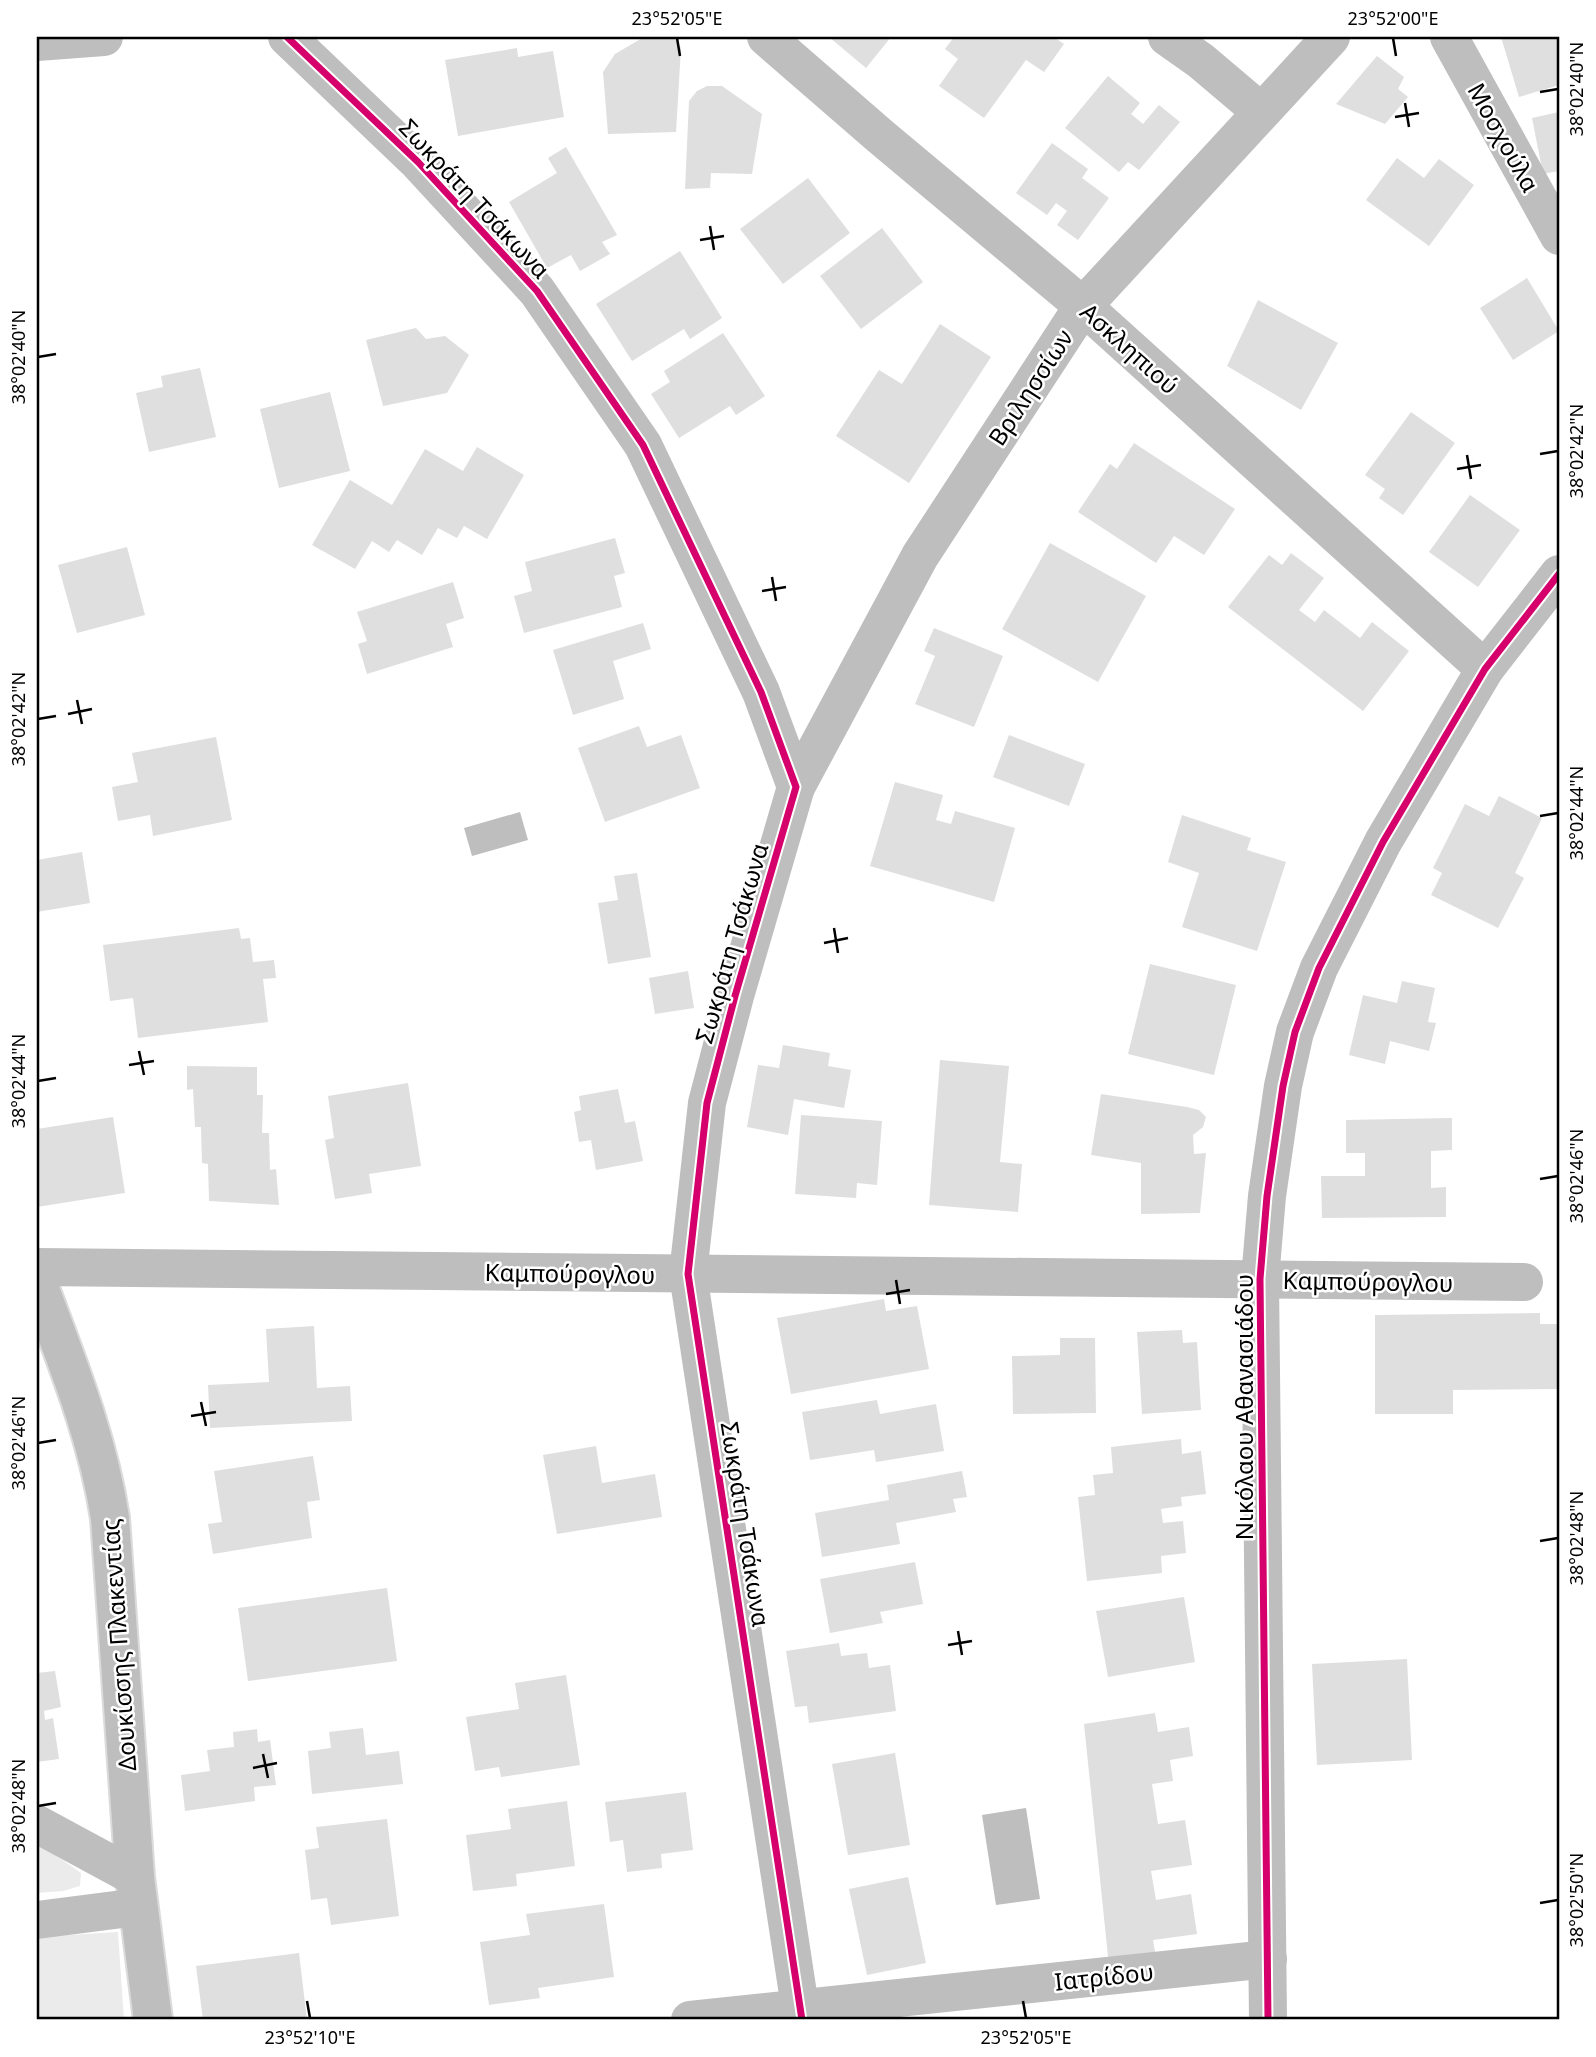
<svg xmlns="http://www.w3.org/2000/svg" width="1596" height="2057" font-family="'Noto Sans',sans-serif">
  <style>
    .green { fill: #ebebeb }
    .water { fill: #bebebe }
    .building { fill: #dfdfdf }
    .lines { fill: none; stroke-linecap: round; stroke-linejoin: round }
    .major-casing { stroke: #dbdbdb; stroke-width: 42 }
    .minor { stroke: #bebebe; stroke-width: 38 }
    .major { stroke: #bebebe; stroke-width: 38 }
    .cycleway-casing { stroke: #fff; stroke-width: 11 }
    .cycleway { stroke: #d6006c; stroke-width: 7 }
    .ticks { fill: none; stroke: #000; stroke-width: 2.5 }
    .labels { text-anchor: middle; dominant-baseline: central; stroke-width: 5; stroke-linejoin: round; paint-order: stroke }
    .street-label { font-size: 24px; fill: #000; stroke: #fff }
    .neatline { fill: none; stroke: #000; stroke-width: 2.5 }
    .ticks-label { font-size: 18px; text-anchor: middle; fill: #000 }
  </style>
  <rect width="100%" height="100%" fill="#fff"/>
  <g class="green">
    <polygon points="37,1842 81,1873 80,1886 63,1891 37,1893"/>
    <polygon points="118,1932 124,2020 37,2020 37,1937"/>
  </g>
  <g class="water">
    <polygon points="520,812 528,840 472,856 464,828"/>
    <polygon points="1026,1808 1040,1899 996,1905 982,1815"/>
  </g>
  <g class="building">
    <polygon points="644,37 674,37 681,48 676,132 608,134 603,72 615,54"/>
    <polygon points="829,37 891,37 866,68"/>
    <polygon points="954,37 1054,37 1064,44 1044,72 1026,60 984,118 939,86 958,59 945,49"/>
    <polygon points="1501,37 1559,37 1559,85 1519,97"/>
    <polygon points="517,48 518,57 553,51 564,117 458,136 445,60"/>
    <polygon points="1377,56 1404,77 1398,89 1408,97 1385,124 1336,104"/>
    <polygon points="1108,76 1140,103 1131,114 1143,124 1159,105 1180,122 1139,170 1128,162 1119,172 1065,128"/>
    <polygon points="707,86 722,86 762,114 752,174 711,173 710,188 685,189 689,101 697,91"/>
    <polygon points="1559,112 1559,171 1543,174 1532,118"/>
    <polygon points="1052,143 1088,169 1082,178 1109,198 1078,240 1057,225 1067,211 1056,203 1047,215 1016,193"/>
    <polygon points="566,147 617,235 602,242 610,254 580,271 571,255 547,268 509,202 557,173 548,158"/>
    <polygon points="1397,158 1424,178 1439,159 1474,185 1429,246 1366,200"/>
    <polygon points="808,178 850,233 783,284 740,229"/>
    <polygon points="882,228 923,282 861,329 820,276"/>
    <polygon points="680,251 722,318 690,339 684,329 632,361 596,304"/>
    <polygon points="1527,278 1559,331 1513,360 1480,308"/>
    <polygon points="1258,300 1338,343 1301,410 1227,366"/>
    <polygon points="940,324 991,357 909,483 836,436 879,370 902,384"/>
    <polygon points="416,328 426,339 445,336 469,355 447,393 383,406 366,340"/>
    <polygon points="723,333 765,396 736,415 730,406 679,438 651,394 670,382 664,371"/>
    <polygon points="200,368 216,437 149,452 136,393 163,387 161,376"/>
    <polygon points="330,392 350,471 279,488 260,409"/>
    <polygon points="1411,412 1455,443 1403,515 1379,498 1385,489 1365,475"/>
    <polygon points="1134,443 1235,509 1204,555 1174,536 1156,563 1078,512 1110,464 1117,469"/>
    <polygon points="477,447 524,475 487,539 464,526 457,538 438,528 422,555 397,540 389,552 372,541 355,569 312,545 350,480 392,505 425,449 463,471"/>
    <polygon points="1470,495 1520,530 1478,587 1429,552"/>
    <polygon points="615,538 625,573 614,576 622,607 524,633 514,596 532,591 525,562"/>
    <polygon points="1050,543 1146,596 1098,682 1002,629"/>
    <polygon points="127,547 145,615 77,633 58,565"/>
    <polygon points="1291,553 1324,578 1299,610 1315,622 1324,610 1360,638 1372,622 1409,651 1363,711 1228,607 1269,555 1282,565"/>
    <polygon points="453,582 464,618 446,624 453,647 367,674 358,644 367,641 357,612"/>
    <polygon points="643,623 651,649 613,661 624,699 573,715 553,650"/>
    <polygon points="934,628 1003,656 974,727 915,704 935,656 924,651"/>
    <polygon points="639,726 647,747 681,735 700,788 605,822 578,748"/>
    <polygon points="1009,735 1085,764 1069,806 993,777"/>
    <polygon points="216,737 232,820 153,836 150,815 118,821 112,787 138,782 132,753"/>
    <polygon points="895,782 943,795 936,820 951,824 955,811 1015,828 994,902 870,866"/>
    <polygon points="1499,796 1542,818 1515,873 1524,878 1498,928 1431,895 1442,873 1433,868 1465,804 1489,816"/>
    <polygon points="1182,815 1251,838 1247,850 1286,862 1257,951 1182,927 1199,873 1168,862"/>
    <polygon points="82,852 90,903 37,912 37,860"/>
    <polygon points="637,873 651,957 608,964 598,903 618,900 614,876"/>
    <polygon points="239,928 241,939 250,938 253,962 274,960 276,978 263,979 268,1022 138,1038 133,998 110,1001 103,945"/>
    <polygon points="1150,964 1236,985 1214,1075 1128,1054"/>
    <polygon points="688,971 694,1008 655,1014 649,978"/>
    <polygon points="1402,981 1435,988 1428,1022 1436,1023 1429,1051 1390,1041 1385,1064 1349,1055 1363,995 1397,1003"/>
    <polygon points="783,1045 830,1053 828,1066 851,1070 844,1108 794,1099 788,1135 747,1127 758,1065 779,1068"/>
    <polygon points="940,1060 1009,1066 1000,1162 1022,1164 1018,1212 929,1205"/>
    <polygon points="187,1066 257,1067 257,1095 263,1095 262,1133 269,1133 270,1170 276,1169 279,1205 209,1201 208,1164 202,1163 201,1127 195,1127 193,1089 187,1090"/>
    <polygon points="408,1083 421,1166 369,1174 372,1193 335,1199 325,1140 334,1138 328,1096"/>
    <polygon points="618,1089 625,1123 635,1121 643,1161 596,1170 591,1140 579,1142 574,1112 581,1110 579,1096"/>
    <polygon points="1101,1094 1187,1107 1199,1110 1206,1117 1203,1127 1193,1135 1194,1154 1206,1153 1200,1213 1141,1214 1141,1163 1091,1155"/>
    <polygon points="801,1115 882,1121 877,1185 857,1183 856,1198 795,1194"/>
    <polygon points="113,1117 125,1193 37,1207 37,1129"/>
    <polygon points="1452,1118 1452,1150 1431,1151 1431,1188 1446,1187 1446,1217 1322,1218 1321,1176 1365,1176 1365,1153 1346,1153 1346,1120"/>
    <polygon points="884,1299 886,1311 917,1306 929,1369 791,1394 777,1318"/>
    <polygon points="1540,1313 1540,1324 1559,1324 1559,1389 1453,1390 1453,1414 1375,1414 1375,1315"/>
    <polygon points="314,1326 317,1388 350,1386 352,1421 210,1428 208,1385 269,1382 266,1329"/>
    <polygon points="1182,1330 1183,1343 1197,1342 1201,1410 1142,1414 1137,1332"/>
    <polygon points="1060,1338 1095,1338 1096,1413 1013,1414 1012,1356 1060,1355"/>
    <polygon points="877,1400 880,1414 936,1404 944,1451 876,1462 874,1450 810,1460 802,1412"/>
    <polygon points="1181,1439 1182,1454 1201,1451 1206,1494 1181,1497 1182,1506 1161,1509 1163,1523 1183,1521 1186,1553 1161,1556 1162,1573 1087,1581 1078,1497 1095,1495 1093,1475 1113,1473 1111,1447"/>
    <polygon points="596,1446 602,1483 655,1474 662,1517 557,1534 543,1455"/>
    <polygon points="313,1456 320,1500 307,1502 312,1538 213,1554 208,1524 222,1522 214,1471"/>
    <polygon points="962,1471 967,1497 953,1499 956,1512 896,1523 900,1544 822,1557 815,1513 889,1500 887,1485"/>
    <polygon points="915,1562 923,1604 880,1612 883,1623 830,1633 820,1579"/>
    <polygon points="387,1588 397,1661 248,1681 238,1608"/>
    <polygon points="1184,1597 1195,1662 1108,1677 1096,1611"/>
    <polygon points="839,1643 841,1656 867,1653 869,1668 890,1665 896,1711 809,1723 807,1706 795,1707 786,1651"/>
    <polygon points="1407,1659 1412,1760 1317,1765 1312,1664"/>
    <polygon points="55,1671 61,1707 44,1711 45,1720 53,1718 59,1759 37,1762 37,1673"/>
    <polygon points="566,1675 580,1765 501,1777 499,1767 475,1771 466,1717 519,1709 515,1683"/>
    <polygon points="1155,1713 1158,1732 1189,1727 1193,1756 1170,1760 1173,1781 1152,1784 1158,1824 1185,1820 1192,1865 1151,1871 1156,1900 1191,1894 1197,1934 1153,1940 1156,1958 1109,1966 1084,1724"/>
    <polygon points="363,1728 366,1755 399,1751 403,1784 312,1794 308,1751 331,1748 329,1732"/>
    <polygon points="257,1729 258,1742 270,1740 276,1785 254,1787 255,1801 185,1811 181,1775 210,1771 207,1750 234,1747 233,1732"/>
    <polygon points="895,1753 910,1845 848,1855 832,1764"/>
    <polygon points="686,1792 693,1850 661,1854 662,1868 627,1872 623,1840 610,1842 605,1802"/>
    <polygon points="567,1801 575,1866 516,1874 517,1886 473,1891 466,1835 511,1829 508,1809"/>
    <polygon points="387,1819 399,1916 331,1925 327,1898 311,1900 305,1850 319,1848 316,1827"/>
    <polygon points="908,1877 926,1963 867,1975 849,1889"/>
    <polygon points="604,1904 614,1977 538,1988 540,1998 489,2005 480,1942 530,1935 526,1914"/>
    <polygon points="299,1953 307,2020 203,2020 196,1966"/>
    <polygon points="1197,2017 1197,2020 1174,2020 1174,2018"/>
  </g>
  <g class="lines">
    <defs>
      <path id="major" d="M37 1281C66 1360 97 1434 110 1518L135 1877 153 2020"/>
    </defs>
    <use href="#major" class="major-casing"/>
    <g class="minor">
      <polyline points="287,37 418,162 537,291 643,445 761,692 796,787 735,996 707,1103 688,1274 802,2020"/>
      <polyline points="766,37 880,136 1083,306 1485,669"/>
      <polyline points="1167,37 1201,61 1260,111"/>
      <polyline points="1449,37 1559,236"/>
      <polyline points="37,42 104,37"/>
      <polyline points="796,787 920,556 1083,306 1331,37"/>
      <polyline points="37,1267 1524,1282"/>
      <polyline points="37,1824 135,1877"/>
      <polyline points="37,1920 138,1907"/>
      <polyline points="690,2020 1268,1959"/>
      <polyline points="1268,2020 1260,1279 1267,1196 1283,1086 1295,1032 1319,968 1383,842 1485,669 1559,574"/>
    </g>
    <use href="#major" class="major"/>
    <defs>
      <g id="cycleway">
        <polyline points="287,37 418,162 537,291 643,445 761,692 796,787 735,996 707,1103 688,1274 802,2020"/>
        <polyline points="1268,2020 1260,1279 1267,1196 1283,1086 1295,1032 1319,968 1383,842 1485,669 1559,574"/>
      </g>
    </defs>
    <use href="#cycleway" class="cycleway-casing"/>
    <use href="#cycleway" class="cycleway"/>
  </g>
  <path class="ticks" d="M677 38 680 56M1393 38 1396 56M1540 92 1558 89M1405 103 1409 127M1395 117 1419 113M710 226 714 250M700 240 724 236M38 357 56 354M1540 454 1558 451M1467 455 1471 479M1457 469 1481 465M772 577 776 601M762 591 786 587M77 700 82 724M68 714 92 709M38 719 56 716M1540 816 1558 813M834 928 838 953M824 943 848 938M139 1051 144 1075M129 1065 154 1061M38 1081 56 1078M1540 1179 1558 1176M896 1280 900 1304M886 1294 910 1290M201 1402 206 1426M191 1416 216 1412M38 1443 56 1440M1540 1541 1558 1538M958 1631 962 1655M948 1645 972 1641M263 1754 268 1778M253 1768 277 1763M38 1806 56 1803M1540 1903 1558 1900M307 2001 310 2018M1023 2001 1026 2018"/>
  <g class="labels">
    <g class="street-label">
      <text transform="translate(1504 137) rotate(61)">Μοσχούλα</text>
      <text transform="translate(475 198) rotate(47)">Σωκράτη Τσάκωνα</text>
      <text transform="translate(1130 348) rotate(42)">Ασκληπιού</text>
      <text transform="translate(1030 387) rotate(-57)">Βριλησσίων</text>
      <text transform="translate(731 943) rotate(-74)">Σωκράτη Τσάκωνα</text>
      <text transform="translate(570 1273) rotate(1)">Καμπούρογλου</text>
      <text transform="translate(1368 1281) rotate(1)">Καμπούρογλου</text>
      <text transform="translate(1243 1407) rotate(-90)">Νικόλαου Αθανασιάδου</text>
      <text transform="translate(746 1524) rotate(81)">Σωκράτη Τσάκωνα</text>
      <text transform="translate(118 1645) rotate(-94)">Δουκίσσης Πλακεντίας</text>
      <text transform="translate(1104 1976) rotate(-6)">Ιατρίδου</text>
    </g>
  </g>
  <rect width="1596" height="2057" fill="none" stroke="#ffffff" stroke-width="77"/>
  <rect x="38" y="38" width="1520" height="1980" class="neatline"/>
  <g class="ticks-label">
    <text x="677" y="25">23°52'05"E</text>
    <text x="1393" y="25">23°52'00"E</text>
    <text transform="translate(1577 89) rotate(-90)" y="6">38°02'40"N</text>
    <text transform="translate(19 357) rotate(-90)" y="6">38°02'40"N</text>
    <text transform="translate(1577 451) rotate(-90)" y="6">38°02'42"N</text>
    <text transform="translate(19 719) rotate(-90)" y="6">38°02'42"N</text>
    <text transform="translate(1577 813) rotate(-90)" y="6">38°02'44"N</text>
    <text transform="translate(19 1081) rotate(-90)" y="6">38°02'44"N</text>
    <text transform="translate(1577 1176) rotate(-90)" y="6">38°02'46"N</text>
    <text transform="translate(19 1443) rotate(-90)" y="6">38°02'46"N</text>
    <text transform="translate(1577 1538) rotate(-90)" y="6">38°02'48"N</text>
    <text transform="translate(19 1806) rotate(-90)" y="6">38°02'48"N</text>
    <text transform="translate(1577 1900) rotate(-90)" y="6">38°02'50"N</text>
    <text x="310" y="2044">23°52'10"E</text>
    <text x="1026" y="2044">23°52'05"E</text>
  </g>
</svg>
